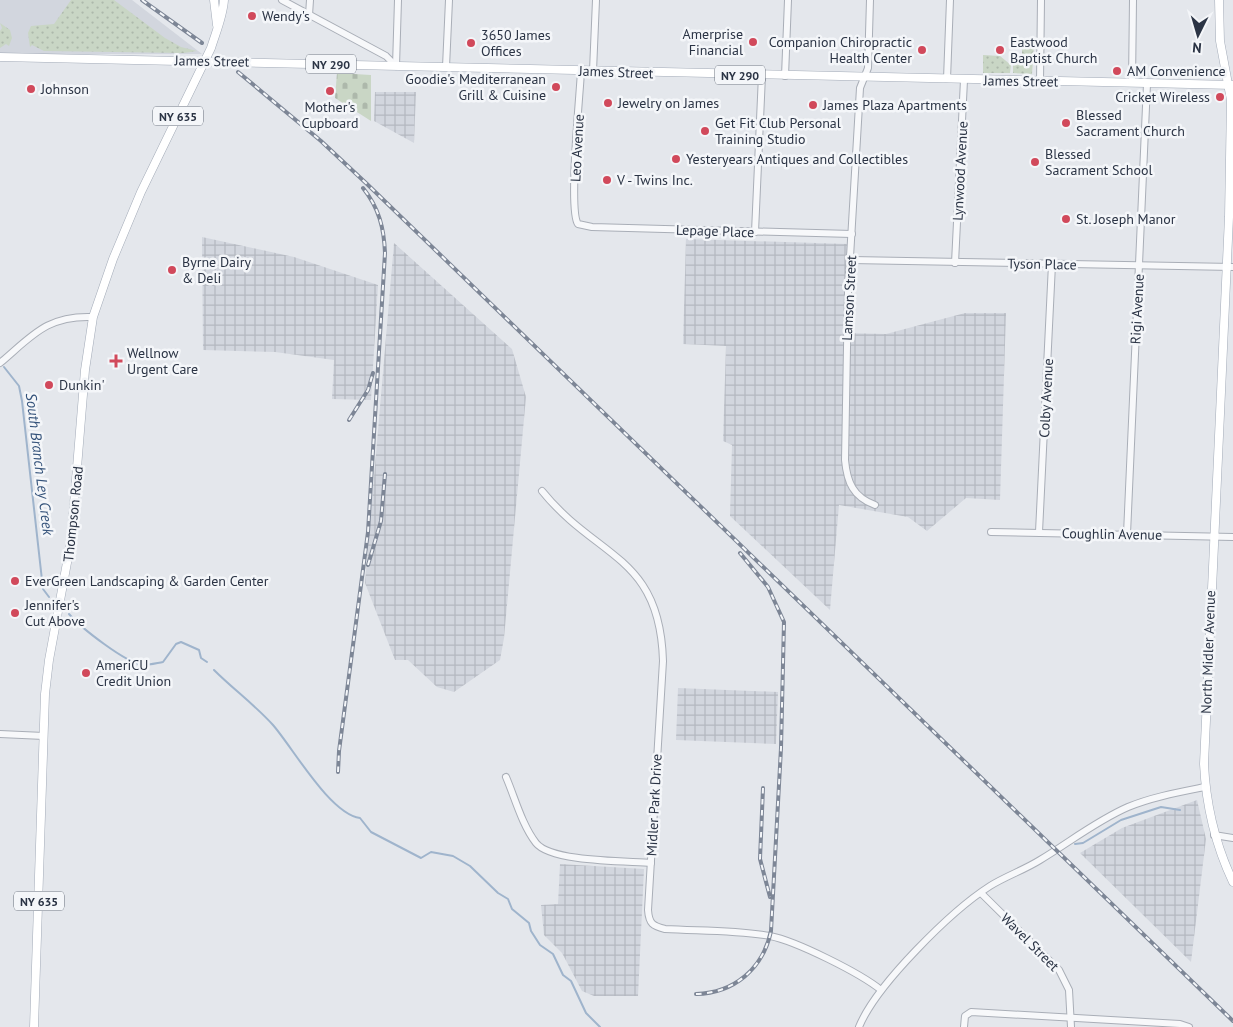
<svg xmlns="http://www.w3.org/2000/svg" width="1233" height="1027" font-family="'PT Sans',sans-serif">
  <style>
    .built { fill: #d2d6de }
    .industrial { fill: url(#industrial-grid) }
    .grass { fill: url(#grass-dots) }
    .cemetery { fill: url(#cemetery-stones) }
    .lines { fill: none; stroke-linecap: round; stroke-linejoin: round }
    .stream { stroke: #9fb4cc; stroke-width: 2 }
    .minor-casing { stroke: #a9aeb7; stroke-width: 8 }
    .major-casing { stroke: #a3abb8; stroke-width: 9 }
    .minor { stroke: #f7f8fa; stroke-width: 6 }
    .major { stroke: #fff; stroke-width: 8 }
    .rail-casing { stroke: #7d8696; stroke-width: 4 }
    .rail { stroke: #f4f6f9; stroke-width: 2; stroke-dasharray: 5.5; stroke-linecap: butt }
    .poi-dot { fill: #d1495b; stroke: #f4f6f9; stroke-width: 2 }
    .labels { text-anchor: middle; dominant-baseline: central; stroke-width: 5; stroke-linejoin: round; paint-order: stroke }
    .shield { fill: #f4f6f9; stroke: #676e7b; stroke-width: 1 }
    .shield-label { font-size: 12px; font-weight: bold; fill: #2b3445 }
    .poi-label { font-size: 14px; fill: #2b3445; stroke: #f4f6f9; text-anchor: start }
    .street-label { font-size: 14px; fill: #2b3445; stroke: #f4f6f9 }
    .water-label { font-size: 15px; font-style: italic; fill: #34527a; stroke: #f4f6f9 }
  </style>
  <defs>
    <pattern id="industrial-grid" width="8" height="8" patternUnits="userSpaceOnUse" patternTransform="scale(1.25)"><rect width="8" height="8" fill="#d2d6de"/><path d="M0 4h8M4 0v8" fill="none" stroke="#b4b8c0"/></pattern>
    <pattern id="grass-dots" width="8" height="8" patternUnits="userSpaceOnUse" patternTransform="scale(1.25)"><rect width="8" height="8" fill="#c9d6c5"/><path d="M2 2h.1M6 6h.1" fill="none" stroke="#adb8ab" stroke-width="1.8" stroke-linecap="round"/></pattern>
    <pattern id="cemetery-stones" width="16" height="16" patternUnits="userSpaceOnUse" patternTransform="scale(1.25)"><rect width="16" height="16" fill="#c9d6c5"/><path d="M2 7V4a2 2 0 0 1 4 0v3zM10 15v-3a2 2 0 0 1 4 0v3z" fill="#adb8ab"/></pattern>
  </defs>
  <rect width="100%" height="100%" fill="#e4e7ec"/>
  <polygon class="built" points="0,0 132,0 202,54 0,54"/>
  <g class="industrial">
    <polygon points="375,92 416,92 414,143 374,121"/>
    <polygon points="202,237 294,257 378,285 371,400 332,399 334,360 275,352 203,350"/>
    <polygon points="686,239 848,244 846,333 886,334 965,313 1006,313 1000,500 966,498 927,531 908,517 839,505 830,610 730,516 732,445 723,441 726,346 683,344"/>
    <polygon points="394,243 512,349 526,397 504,638 500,660 454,692 437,687 408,660 395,660 365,583"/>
    <polygon points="678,688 778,692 776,744 676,740"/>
    <polygon points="1197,800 1206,839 1191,962 1080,853 1122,828"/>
    <polygon points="560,864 644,869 638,996 594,996 582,991 562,953 544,935 541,905 558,904"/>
  </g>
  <g class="grass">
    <polygon points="71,0 114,0 165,38 181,47 197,51 184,53 44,51 32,45 30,47 28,33 31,26 54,24"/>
    <polygon points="0,23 10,30 12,38 9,46 6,44 0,48 0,31 2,28"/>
    <polygon points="1022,45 1034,45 1032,74 1013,73 1013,65 1022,60"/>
    <polygon points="983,55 1000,56 1011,65 1010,73 983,73"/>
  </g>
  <polygon class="cemetery" points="337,73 371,75 371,121 335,98"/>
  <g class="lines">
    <g class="stream">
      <polyline points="4,367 19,386 22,401 43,589 49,597"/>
      <path d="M69 614C81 628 126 663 143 665 149 665 157 663 163 662L176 644 181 642 199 650 201 658 207 662"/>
      <path d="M214 670C233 689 255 705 273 725 293 748 330 814 360 818L371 832 421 858 431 852 453 856 470 866 498 893 508 899 512 909 529 923 531 931 540 945 553 954 563 975 571 981 586 1013 600 1027"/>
      <polyline points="1075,844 1083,843 1121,820 1161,807 1180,810"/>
    </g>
    <defs>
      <g id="minor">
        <polyline points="282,0 386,56 396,66"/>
        <path d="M870 0 868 68 860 88 848 291 845 460C847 482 853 497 875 505"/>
        <polyline points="309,15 310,0"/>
        <polyline points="396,66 398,0"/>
        <polyline points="446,67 449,0"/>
        <path d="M581 71C580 94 568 210 578 224L592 227 852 234"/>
        <polyline points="593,71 596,0"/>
        <polyline points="785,76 788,0"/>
        <polyline points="947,79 950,0"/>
        <polyline points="1040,81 1041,0"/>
        <polyline points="1132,83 1133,0"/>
        <polyline points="755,232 762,75"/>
        <polyline points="851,260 1233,267"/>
        <polyline points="955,263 964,80"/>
        <path d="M0 363C32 336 47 315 93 317"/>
        <path d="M542 491C597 559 660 555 663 661L648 910C649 924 653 926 665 929 699 931 736 930 770 936 796 941 860 973 881 990"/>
        <polyline points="991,532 1233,537"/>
        <polyline points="1039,532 1052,264"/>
        <polyline points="1127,534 1147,84"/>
        <polyline points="0,734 44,736"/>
        <path d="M506 777C515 798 522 825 536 843 551 862 626 861 651 863"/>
        <polyline points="1214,835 1233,838"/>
        <polyline points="981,893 1059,970 1069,990 1071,1027"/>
        <path d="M859 1027C876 985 951 911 990 886 1006 876 1024 870 1040 860 1070 842 1096 821 1128 807 1152 797 1180 792 1205 787"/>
        <polyline points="964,1027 965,1016 971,1012 1180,1024 1189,1027"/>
      </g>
      <g id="major">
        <polyline points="214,0 217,25"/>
        <path d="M1219 0 1220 41 1231 100 1229 217 1204 764C1206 805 1215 844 1233 882"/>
        <polyline points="0,57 1233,85"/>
        <path d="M34 1027 45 694 49 660 71 541 85 370 93 317 113 259 141 192 211 48C216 32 223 16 224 0"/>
      </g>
    </defs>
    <use href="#minor" class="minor-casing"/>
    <use href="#major" class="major-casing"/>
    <use href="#minor" class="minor"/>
    <use href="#major" class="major"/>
    <defs>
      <g id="rail">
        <polyline points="142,0 202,43"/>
        <polyline points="238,72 321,141 367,184 1233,1021"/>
        <polyline points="349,420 368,390 373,373"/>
        <polyline points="368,565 381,521 385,474"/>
        <path d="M338 772 339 751 368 532 385 253C384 228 379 208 363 188"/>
        <polyline points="763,788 760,859 770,897"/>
        <path d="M696 994C734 993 763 969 771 931L781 748 784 622 768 587 740 553"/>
      </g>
    </defs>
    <use href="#rail" class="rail-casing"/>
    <use href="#rail" class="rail"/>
  </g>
  <g class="poi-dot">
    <circle cx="252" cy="16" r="5"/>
    <circle cx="753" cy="42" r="5"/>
    <circle cx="471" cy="43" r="5"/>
    <circle cx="922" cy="50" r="5"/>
    <circle cx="1000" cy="50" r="5"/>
    <circle cx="1117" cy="71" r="5"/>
    <circle cx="556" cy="87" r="5"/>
    <circle cx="31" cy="89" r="5"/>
    <circle cx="330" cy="91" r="5"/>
    <circle cx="1220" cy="97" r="5"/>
    <circle cx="608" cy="103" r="5"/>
    <circle cx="813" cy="105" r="5"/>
    <circle cx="1066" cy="123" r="5"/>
    <circle cx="705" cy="131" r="5"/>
    <circle cx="676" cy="159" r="5"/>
    <circle cx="1035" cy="162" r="5"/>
    <circle cx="607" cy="180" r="5"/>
    <circle cx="1066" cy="219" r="5"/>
    <circle cx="172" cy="270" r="5"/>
    <path d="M113.5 353.5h5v5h5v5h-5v5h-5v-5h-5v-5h5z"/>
    <circle cx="49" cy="385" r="5"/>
    <circle cx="15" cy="581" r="5"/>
    <circle cx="15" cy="613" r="5"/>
    <circle cx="86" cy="673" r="5"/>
  </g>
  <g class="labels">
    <g class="shield">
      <rect x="306" y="54.5" width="50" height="19" rx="4"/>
      <rect x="715" y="65.5" width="50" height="19" rx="4"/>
      <rect x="153" y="106.5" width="50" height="19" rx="4"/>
      <rect x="14" y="891.5" width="50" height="19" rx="4"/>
    </g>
    <g class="shield-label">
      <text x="331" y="64">NY 290</text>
      <text x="740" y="75">NY 290</text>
      <text x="178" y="116">NY 635</text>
      <text x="39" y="901">NY 635</text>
    </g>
    <g class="poi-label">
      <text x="262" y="16">Wendy's</text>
      <text x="743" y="34" text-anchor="end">Amerprise<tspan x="743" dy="16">Financial</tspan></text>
      <text x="481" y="35">3650 James<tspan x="481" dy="16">Offices</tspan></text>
      <text x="912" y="42" text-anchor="end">Companion Chiropractic<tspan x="912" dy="16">Health Center</tspan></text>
      <text x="1010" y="42">Eastwood<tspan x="1010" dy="16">Baptist Church</tspan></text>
      <text x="1127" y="71">AM Convenience</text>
      <text x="546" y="79" text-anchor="end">Goodie's Mediterranean<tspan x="546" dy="16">Grill &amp; Cuisine</tspan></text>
      <text x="41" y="89">Johnson</text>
      <text x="1210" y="97" text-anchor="end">Cricket Wireless</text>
      <text x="618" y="103">Jewelry on James</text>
      <text x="823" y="105">James Plaza Apartments</text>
      <text x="330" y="107" text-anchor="middle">Mother's<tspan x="330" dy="16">Cupboard</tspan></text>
      <text x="1076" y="115">Blessed<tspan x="1076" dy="16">Sacrament Church</tspan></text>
      <text x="715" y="123">Get Fit Club Personal<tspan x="715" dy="16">Training Studio</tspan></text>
      <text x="1045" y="154">Blessed<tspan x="1045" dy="16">Sacrament School</tspan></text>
      <text x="686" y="159">Yesteryears Antiques and Collectibles</text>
      <text x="617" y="180">V - Twins Inc.</text>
      <text x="1076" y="219">St. Joseph Manor</text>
      <text x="182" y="262">Byrne Dairy<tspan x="182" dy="16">&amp; Deli</tspan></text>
      <text x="127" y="353">Wellnow<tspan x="127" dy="16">Urgent Care</tspan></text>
      <text x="59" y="385">Dunkin'</text>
      <text x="25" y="581">EverGreen Landscaping &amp; Garden Center</text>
      <text x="25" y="605">Jennifer's<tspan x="25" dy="16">Cut Above</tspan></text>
      <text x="96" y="665">AmeriCU<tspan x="96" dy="16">Credit Union</tspan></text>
    </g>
    <g class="street-label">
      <text transform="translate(212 61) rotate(1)">James Street</text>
      <text transform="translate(616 72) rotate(2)">James Street</text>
      <text transform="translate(1021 81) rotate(1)">James Street</text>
      <text transform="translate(577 148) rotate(-87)">Leo Avenue</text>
      <text transform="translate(960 171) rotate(-87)">Lynwood Avenue</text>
      <text transform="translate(715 231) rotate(2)">Lepage Place</text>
      <text transform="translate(1042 264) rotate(1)">Tyson Place</text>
      <text transform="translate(849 298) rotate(-87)">Lamson Street</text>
      <text transform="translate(1137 309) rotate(-87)">Rigi Avenue</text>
      <text transform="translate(1046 398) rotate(-87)">Colby Avenue</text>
      <text transform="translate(73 514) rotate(-84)">Thompson Road</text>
      <text transform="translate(1112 534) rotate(1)">Coughlin Avenue</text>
      <text transform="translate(1208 652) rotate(-88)">North Midler Avenue</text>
      <text transform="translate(654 805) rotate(-87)">Midler Park Drive</text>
      <text transform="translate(1030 942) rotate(45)">Wavel Street</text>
    </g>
    <g class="water-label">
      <text transform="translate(40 464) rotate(83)">South Branch Ley Creek</text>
    </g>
  </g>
  <g transform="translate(1198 35) rotate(185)" stroke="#f4f6f9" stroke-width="4" paint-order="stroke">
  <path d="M0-4L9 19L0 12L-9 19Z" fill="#2b3445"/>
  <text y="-8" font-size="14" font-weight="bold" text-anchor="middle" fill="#2b3445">N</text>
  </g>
</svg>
